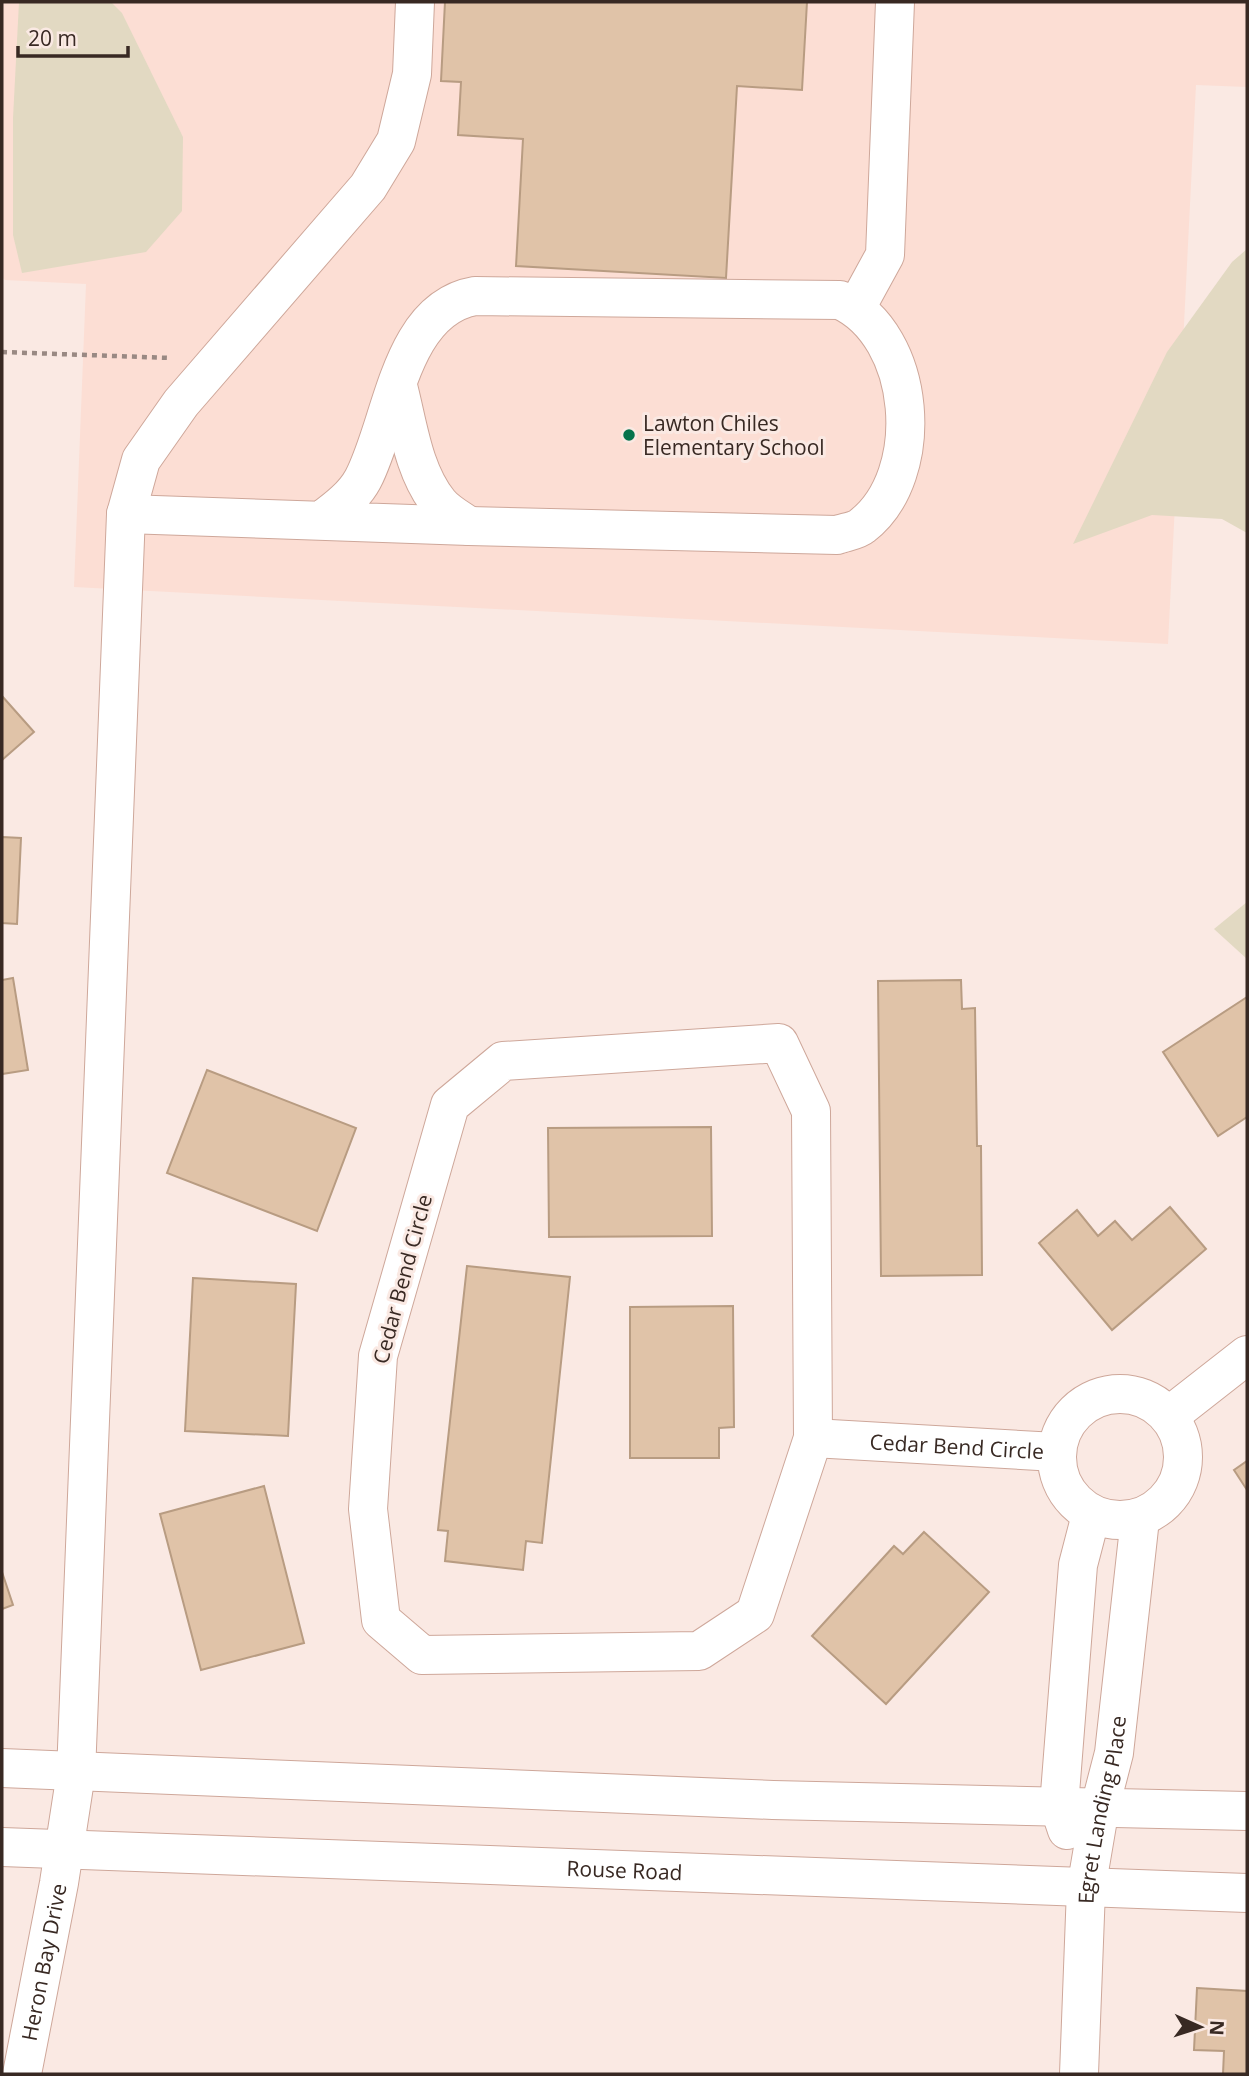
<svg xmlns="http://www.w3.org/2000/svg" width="1249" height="2076" font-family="'Open Sans',sans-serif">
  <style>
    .built { fill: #fcded4 }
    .green { fill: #e2d9c2 }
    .building { fill: #e0c3a8; stroke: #b89c82; stroke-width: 2 }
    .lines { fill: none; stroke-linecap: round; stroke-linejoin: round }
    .minor-casing { stroke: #cea79a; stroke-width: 40 }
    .path { stroke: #998983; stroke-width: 4.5; stroke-dasharray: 5 5; stroke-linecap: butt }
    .minor { stroke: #fff; stroke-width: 38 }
    .poi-dot { fill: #05734c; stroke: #fae9e3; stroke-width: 2.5 }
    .labels { text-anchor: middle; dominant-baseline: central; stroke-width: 6; stroke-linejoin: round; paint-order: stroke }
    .poi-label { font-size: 21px; fill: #382923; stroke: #fae9e3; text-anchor: start }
    .street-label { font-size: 21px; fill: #382923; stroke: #fae9e3 }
  </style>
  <rect width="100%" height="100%" fill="#fae9e3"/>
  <polygon class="built" points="2,2 1247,2 1247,87 1196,85 1168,644 74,587 86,284 5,280 2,277"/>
  <g class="green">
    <polygon points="19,2 111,2 122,13 183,137 182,211 146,252 22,273 13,235 13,118"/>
    <polygon points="1247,249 1247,533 1222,519 1152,515 1073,544 1167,352 1232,262"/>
    <polygon points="1247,902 1247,959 1214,929"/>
  </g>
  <g class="building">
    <polygon points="445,2 807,2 802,90 737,86 726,278 516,266 523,139 458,135 461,82 441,81"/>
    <polygon points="2,696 34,732 2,760"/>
    <polygon points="2,837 21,838 17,924 2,923"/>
    <polygon points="13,978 28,1070 2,1074 2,980"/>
    <polygon points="961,980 962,1009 975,1008 977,1146 981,1146 982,1275 881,1276 878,981"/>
    <polygon points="1247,997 1247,1117 1218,1136 1163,1052"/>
    <polygon points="207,1070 356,1128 317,1231 167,1173"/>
    <polygon points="711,1127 712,1236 549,1237 548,1128"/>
    <polygon points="1170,1207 1206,1249 1112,1330 1039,1243 1077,1210 1098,1236 1115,1221 1132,1240"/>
    <polygon points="467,1266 570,1277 542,1543 526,1541 523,1570 445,1561 448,1531 438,1530"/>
    <polygon points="193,1278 296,1284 288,1436 185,1431"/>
    <polygon points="733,1306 734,1427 719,1428 719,1458 630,1458 630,1307"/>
    <polygon points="1247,1461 1247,1490 1234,1470"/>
    <polygon points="264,1486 304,1643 201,1670 160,1514"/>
    <polygon points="924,1532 989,1592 886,1704 812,1636 894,1546 903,1554"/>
    <polygon points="2,1572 13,1605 2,1609"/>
    <polygon points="1197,1988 1247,1991 1247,2074 1223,2074 1224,2051 1194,2050"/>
  </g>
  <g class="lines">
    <defs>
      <g id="minor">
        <polyline points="856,308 885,255 895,2"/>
        <path d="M398 386C408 424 413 471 439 503 446 512 459 519 469 526"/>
        <path d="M126 514 469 526 837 535C845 532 856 531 862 526 928 475 917 335 840 300L475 296C399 309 393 422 363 479 354 496 337 509 322 520"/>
        <polygon points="779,1043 811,1111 813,1438 755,1614 699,1651 422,1655 381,1620 368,1509 378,1356 450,1105 503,1061"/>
        <circle cx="1120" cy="1457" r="63"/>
        <polyline points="1169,1416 1247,1355"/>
        <path id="s1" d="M813 1438 1056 1452"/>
        <polyline points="2,1768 773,1800 1247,1811"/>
        <polyline points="1067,1830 1059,1806 1078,1565 1091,1515"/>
        <path id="s2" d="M2 1847 1247 1893"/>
        <path id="s3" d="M22 2074 59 1883 76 1773 126 514 141 460 181 403 368 187 396 141 412 74 415 2"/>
        <path id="s4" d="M1079 2074 1086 1889 1100 1807 1114 1753 1140 1519"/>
      </g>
    </defs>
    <use href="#minor" class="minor-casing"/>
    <polyline class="path" points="2,352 171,358"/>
    <use href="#minor" class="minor"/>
  </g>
  <circle class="poi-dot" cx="629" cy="435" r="7"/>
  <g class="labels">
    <g class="poi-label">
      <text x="643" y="423">Lawton Chiles<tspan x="643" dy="24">Elementary School</tspan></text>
    </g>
    <g class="street-label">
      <text transform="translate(402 1279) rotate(-75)">Cedar Bend Circle</text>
      <text stroke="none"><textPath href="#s1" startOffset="144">Cedar Bend Circle</textPath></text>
      <text stroke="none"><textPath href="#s4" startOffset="266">Egret Landing Place</textPath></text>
      <text stroke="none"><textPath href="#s2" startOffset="623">Rouse Road</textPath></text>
      <text stroke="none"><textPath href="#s3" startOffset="114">Heron Bay Drive</textPath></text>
    </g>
  </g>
  <rect width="1249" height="2076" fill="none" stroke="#382923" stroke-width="7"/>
  <g transform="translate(1200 2027) rotate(93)" stroke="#fae9e3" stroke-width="5" paint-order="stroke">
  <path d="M0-5L12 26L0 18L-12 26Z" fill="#382923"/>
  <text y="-10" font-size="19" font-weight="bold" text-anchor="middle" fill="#382923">N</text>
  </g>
  <path d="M18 46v10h110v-10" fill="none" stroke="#382923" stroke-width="3.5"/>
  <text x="28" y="46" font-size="21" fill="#382923" stroke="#fae9e3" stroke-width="5" paint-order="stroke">20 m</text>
</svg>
